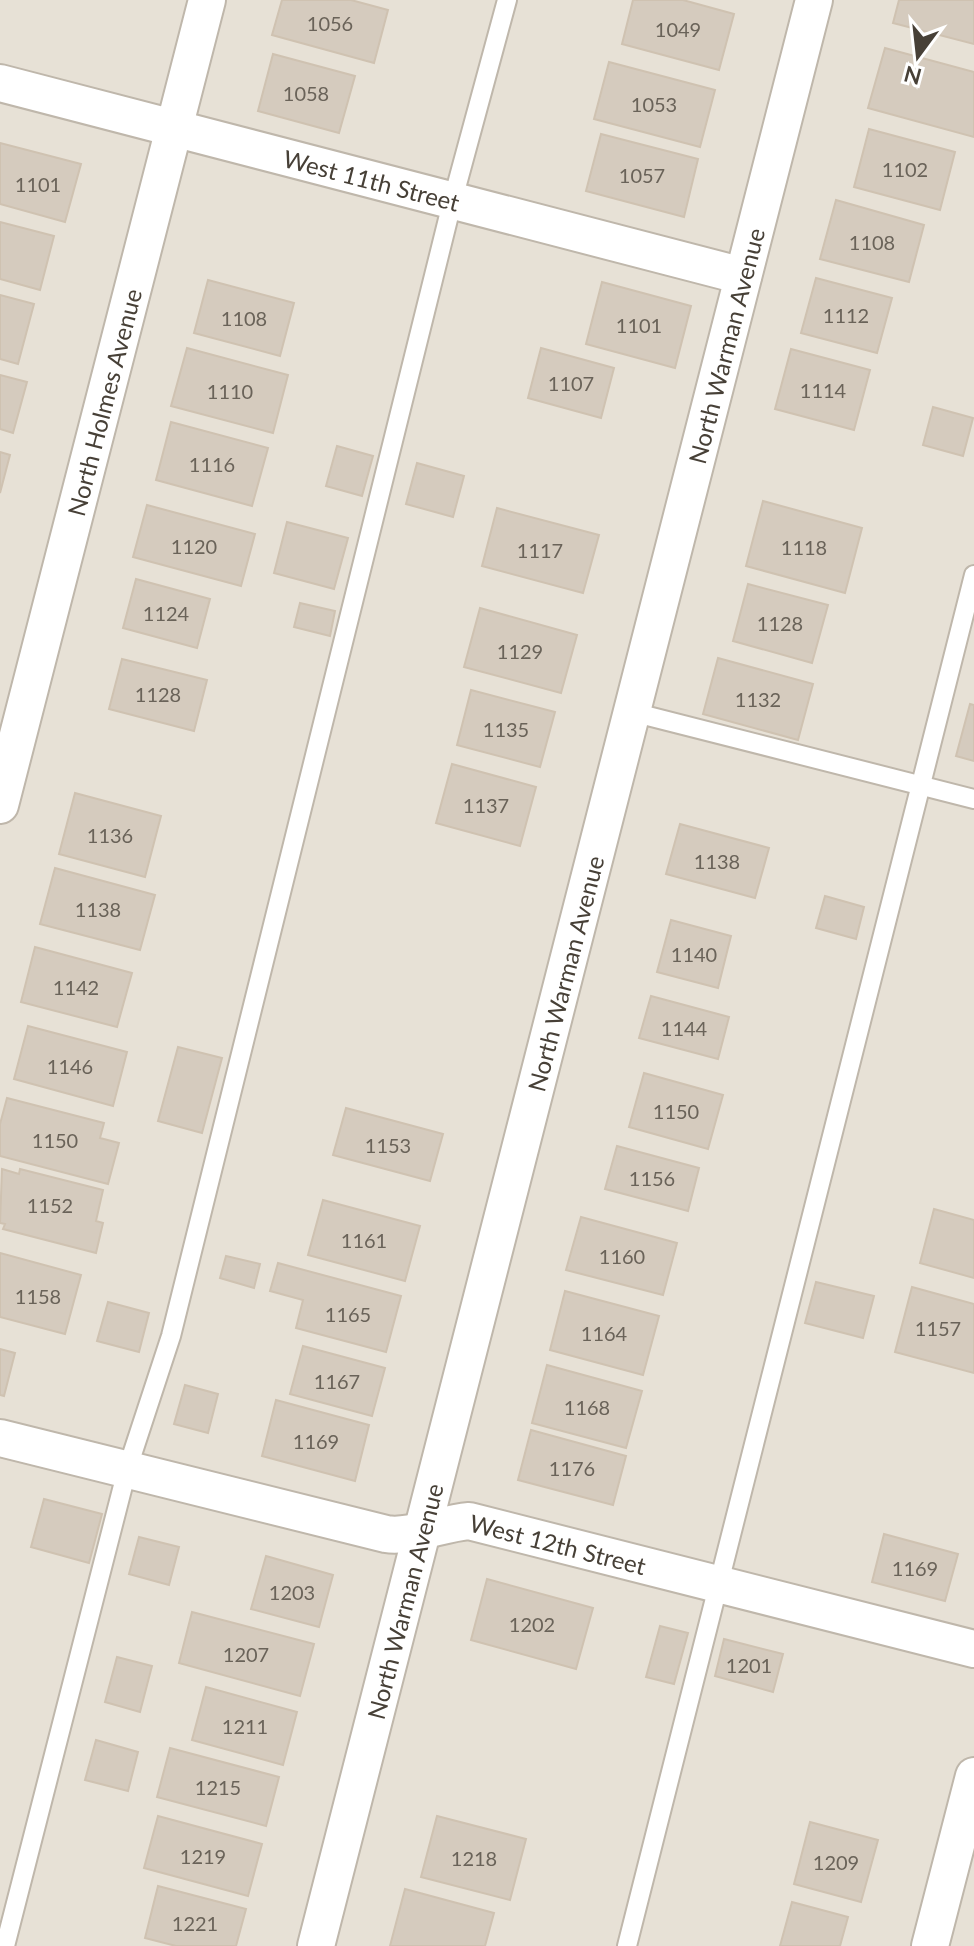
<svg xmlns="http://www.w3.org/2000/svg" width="974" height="1946" font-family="Lato,sans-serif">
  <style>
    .residential { fill: #e7e1d6 }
    .building { fill: #d5cbbe; stroke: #cfc2b1; stroke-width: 2 }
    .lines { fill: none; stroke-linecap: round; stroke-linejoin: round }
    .service-casing { stroke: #bfb7ab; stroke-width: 22 }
    .minor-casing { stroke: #bfb7ab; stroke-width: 40 }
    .service { stroke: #fff; stroke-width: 18 }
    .minor { stroke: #fff; stroke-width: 36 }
    .labels { text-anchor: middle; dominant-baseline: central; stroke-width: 6; stroke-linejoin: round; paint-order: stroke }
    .number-label { font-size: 20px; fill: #6a6359 }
    .street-label { font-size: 24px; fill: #474037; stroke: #fff }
  </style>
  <rect width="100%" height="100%" fill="#f3efe8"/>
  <rect class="residential" x="0" y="0" width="974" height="1946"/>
  <g class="building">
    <polygon points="282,0 351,0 388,10 374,63 272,35"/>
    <polygon points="633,0 683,0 734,14 719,70 622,44"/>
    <polygon points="899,0 974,0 974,44 893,23"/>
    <polygon points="885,48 974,72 974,137 868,108"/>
    <polygon points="273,54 355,76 339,133 258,111"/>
    <polygon points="609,62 715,90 700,147 594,119"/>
    <polygon points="869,129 955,152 940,210 854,187"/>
    <polygon points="601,134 698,159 684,217 586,191"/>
    <polygon points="0,143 81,164 65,222 0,204"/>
    <polygon points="836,200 924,225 909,282 820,259"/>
    <polygon points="0,222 54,236 40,290 0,279"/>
    <polygon points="816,278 892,298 877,353 801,333"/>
    <polygon points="208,280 294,303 280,356 194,333"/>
    <polygon points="602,282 691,306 675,368 586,344"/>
    <polygon points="0,295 34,304 18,364 0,359"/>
    <polygon points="187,348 288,375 273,433 171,406"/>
    <polygon points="541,348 614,368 601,418 528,398"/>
    <polygon points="791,349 870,370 854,430 775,409"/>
    <polygon points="0,375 27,382 13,433 0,429"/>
    <polygon points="933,407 973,418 963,456 923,445"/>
    <polygon points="171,422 268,448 252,506 156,480"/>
    <polygon points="337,446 373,456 362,496 326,486"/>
    <polygon points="0,452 10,455 0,493"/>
    <polygon points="417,463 464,476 453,517 406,504"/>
    <polygon points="763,501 862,528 845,593 746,566"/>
    <polygon points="147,505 255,534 241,586 133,557"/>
    <polygon points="497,508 599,535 583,593 482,566"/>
    <polygon points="287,522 348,538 334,589 274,573"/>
    <polygon points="136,579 210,599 197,648 123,628"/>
    <polygon points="748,584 828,605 812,663 733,641"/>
    <polygon points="300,603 335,611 330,636 294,627"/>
    <polygon points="480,608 577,635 561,693 464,667"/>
    <polygon points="718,658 813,684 798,740 703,714"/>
    <polygon points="122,659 207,680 194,731 109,709"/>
    <polygon points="471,690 555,712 540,767 457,745"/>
    <polygon points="970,704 974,705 974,761 956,756"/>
    <polygon points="452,764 536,787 520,846 436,823"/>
    <polygon points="75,793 161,816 145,877 59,854"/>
    <polygon points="680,824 769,848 755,898 666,874"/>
    <polygon points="55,868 155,895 140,950 40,924"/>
    <polygon points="825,896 864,907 856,939 816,928"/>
    <polygon points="671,920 731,936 718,988 657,972"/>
    <polygon points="35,947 132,973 117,1027 21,1002"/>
    <polygon points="651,996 729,1017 718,1059 639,1038"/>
    <polygon points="28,1026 127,1052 113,1106 14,1079"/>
    <polygon points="178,1047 222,1058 202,1133 158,1121"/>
    <polygon points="644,1073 723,1095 708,1149 629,1127"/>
    <polygon points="7,1098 104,1123 100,1138 119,1143 108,1184 0,1156 0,1124"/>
    <polygon points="346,1108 443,1134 430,1181 333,1155"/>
    <polygon points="617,1146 699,1168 688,1211 605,1189"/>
    <polygon points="2,1169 19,1174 20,1169 103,1190 96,1221 103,1223 96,1253 3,1229 5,1224 0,1223"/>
    <polygon points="323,1200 420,1226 405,1281 308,1255"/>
    <polygon points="934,1209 974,1220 974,1278 920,1263"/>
    <polygon points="581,1217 677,1243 663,1295 566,1270"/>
    <polygon points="0,1253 81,1275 65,1334 0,1317"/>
    <polygon points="226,1256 260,1264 254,1288 220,1278"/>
    <polygon points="278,1263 401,1296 386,1352 296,1328 303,1300 270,1291"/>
    <polygon points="816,1282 874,1296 863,1338 805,1323"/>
    <polygon points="912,1287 974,1304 974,1373 895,1352"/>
    <polygon points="565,1291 659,1316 643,1375 550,1350"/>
    <polygon points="108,1302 149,1313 139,1352 97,1341"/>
    <polygon points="303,1346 385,1368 372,1416 290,1394"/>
    <polygon points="0,1349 15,1353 4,1396 0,1395"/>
    <polygon points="547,1365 642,1391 626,1448 532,1423"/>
    <polygon points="185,1385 218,1394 208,1433 174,1424"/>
    <polygon points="276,1400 369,1425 355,1481 262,1456"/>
    <polygon points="531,1430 626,1456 613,1505 518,1480"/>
    <polygon points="44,1499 102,1514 89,1563 31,1547"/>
    <polygon points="884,1534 958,1554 945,1601 872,1582"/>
    <polygon points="139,1537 179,1547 169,1585 129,1574"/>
    <polygon points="266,1556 333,1575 319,1627 251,1609"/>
    <polygon points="487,1579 593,1608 576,1669 471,1640"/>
    <polygon points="192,1612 314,1644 300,1696 179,1663"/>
    <polygon points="660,1626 688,1633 674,1684 646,1677"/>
    <polygon points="724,1639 783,1654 773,1692 715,1676"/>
    <polygon points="117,1657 152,1666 140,1712 105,1702"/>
    <polygon points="206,1687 297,1712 283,1765 192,1740"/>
    <polygon points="96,1740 138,1752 128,1791 85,1780"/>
    <polygon points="170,1748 279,1777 266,1826 157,1797"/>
    <polygon points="158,1816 262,1844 248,1896 144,1868"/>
    <polygon points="437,1816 526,1839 510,1900 421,1877"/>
    <polygon points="810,1822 878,1840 861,1902 794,1884"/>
    <polygon points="158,1886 246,1909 236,1946 176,1946 145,1938"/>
    <polygon points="405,1889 494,1913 485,1946 390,1946"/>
    <polygon points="792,1902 848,1917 840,1946 780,1946"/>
  </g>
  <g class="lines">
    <defs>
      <g id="service">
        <polyline points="632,712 974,799"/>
        <polyline points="5,1946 127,1470 171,1336 453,199 507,0"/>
        <polyline points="627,1946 974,575"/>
      </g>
      <g id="minor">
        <path id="s1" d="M0 83 743 276"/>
        <path id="s2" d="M0 805 207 0"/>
        <path id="s3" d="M0 1438 386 1534C410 1538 443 1523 469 1521L974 1649"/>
        <path id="s4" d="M316 1946 814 0"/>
        <polyline points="930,1946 974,1776"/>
      </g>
    </defs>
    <use href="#service" class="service-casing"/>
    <use href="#minor" class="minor-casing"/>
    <use href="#service" class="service"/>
    <use href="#minor" class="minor"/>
  </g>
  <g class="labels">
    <g class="number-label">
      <text x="330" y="23">1056</text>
      <text x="678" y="29">1049</text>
      <text x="306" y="93">1058</text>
      <text x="654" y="104">1053</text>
      <text x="905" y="169">1102</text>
      <text x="642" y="175">1057</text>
      <text x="38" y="184">1101</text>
      <text x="872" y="242">1108</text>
      <text x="846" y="315">1112</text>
      <text x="244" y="318">1108</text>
      <text x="639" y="325">1101</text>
      <text x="571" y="383">1107</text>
      <text x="823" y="390">1114</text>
      <text x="230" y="391">1110</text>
      <text x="212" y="464">1116</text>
      <text x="194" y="546">1120</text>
      <text x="804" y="547">1118</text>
      <text x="540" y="550">1117</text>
      <text x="166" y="613">1124</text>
      <text x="780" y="623">1128</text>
      <text x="520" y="651">1129</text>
      <text x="158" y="694">1128</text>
      <text x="758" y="699">1132</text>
      <text x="506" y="729">1135</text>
      <text x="486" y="805">1137</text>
      <text x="110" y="835">1136</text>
      <text x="717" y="861">1138</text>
      <text x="98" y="909">1138</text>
      <text x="694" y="954">1140</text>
      <text x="76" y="987">1142</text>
      <text x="684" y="1028">1144</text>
      <text x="70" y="1066">1146</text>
      <text x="676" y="1111">1150</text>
      <text x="55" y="1140">1150</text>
      <text x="388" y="1145">1153</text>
      <text x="652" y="1178">1156</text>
      <text x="50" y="1205">1152</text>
      <text x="364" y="1240">1161</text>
      <text x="622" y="1256">1160</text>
      <text x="38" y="1296">1158</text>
      <text x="348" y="1314">1165</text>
      <text x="938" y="1328">1157</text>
      <text x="604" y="1333">1164</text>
      <text x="337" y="1381">1167</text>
      <text x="587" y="1407">1168</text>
      <text x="316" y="1441">1169</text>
      <text x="572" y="1468">1176</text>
      <text x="915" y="1568">1169</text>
      <text x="292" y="1592">1203</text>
      <text x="532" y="1624">1202</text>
      <text x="246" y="1654">1207</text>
      <text x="749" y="1665">1201</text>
      <text x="245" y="1726">1211</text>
      <text x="218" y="1787">1215</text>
      <text x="203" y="1856">1219</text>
      <text x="474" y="1858">1218</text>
      <text x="836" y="1862">1209</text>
      <text x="195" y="1923">1221</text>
    </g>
    <g class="street-label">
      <text stroke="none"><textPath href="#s1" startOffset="384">West 11th Street</textPath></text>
      <text stroke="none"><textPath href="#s4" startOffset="1652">North Warman Avenue</textPath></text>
      <text stroke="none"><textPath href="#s2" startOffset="416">North Holmes Avenue</textPath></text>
      <text stroke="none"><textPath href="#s4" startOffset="1004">North Warman Avenue</textPath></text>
      <text stroke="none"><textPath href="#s3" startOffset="574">West 12th Street</textPath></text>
      <text stroke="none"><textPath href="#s4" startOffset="356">North Warman Avenue</textPath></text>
    </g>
  </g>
  <g transform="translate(918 56) rotate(195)" stroke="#ffffff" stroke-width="6" paint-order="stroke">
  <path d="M0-6L14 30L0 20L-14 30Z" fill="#474037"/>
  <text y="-12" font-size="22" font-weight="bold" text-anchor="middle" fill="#474037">N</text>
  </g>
</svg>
